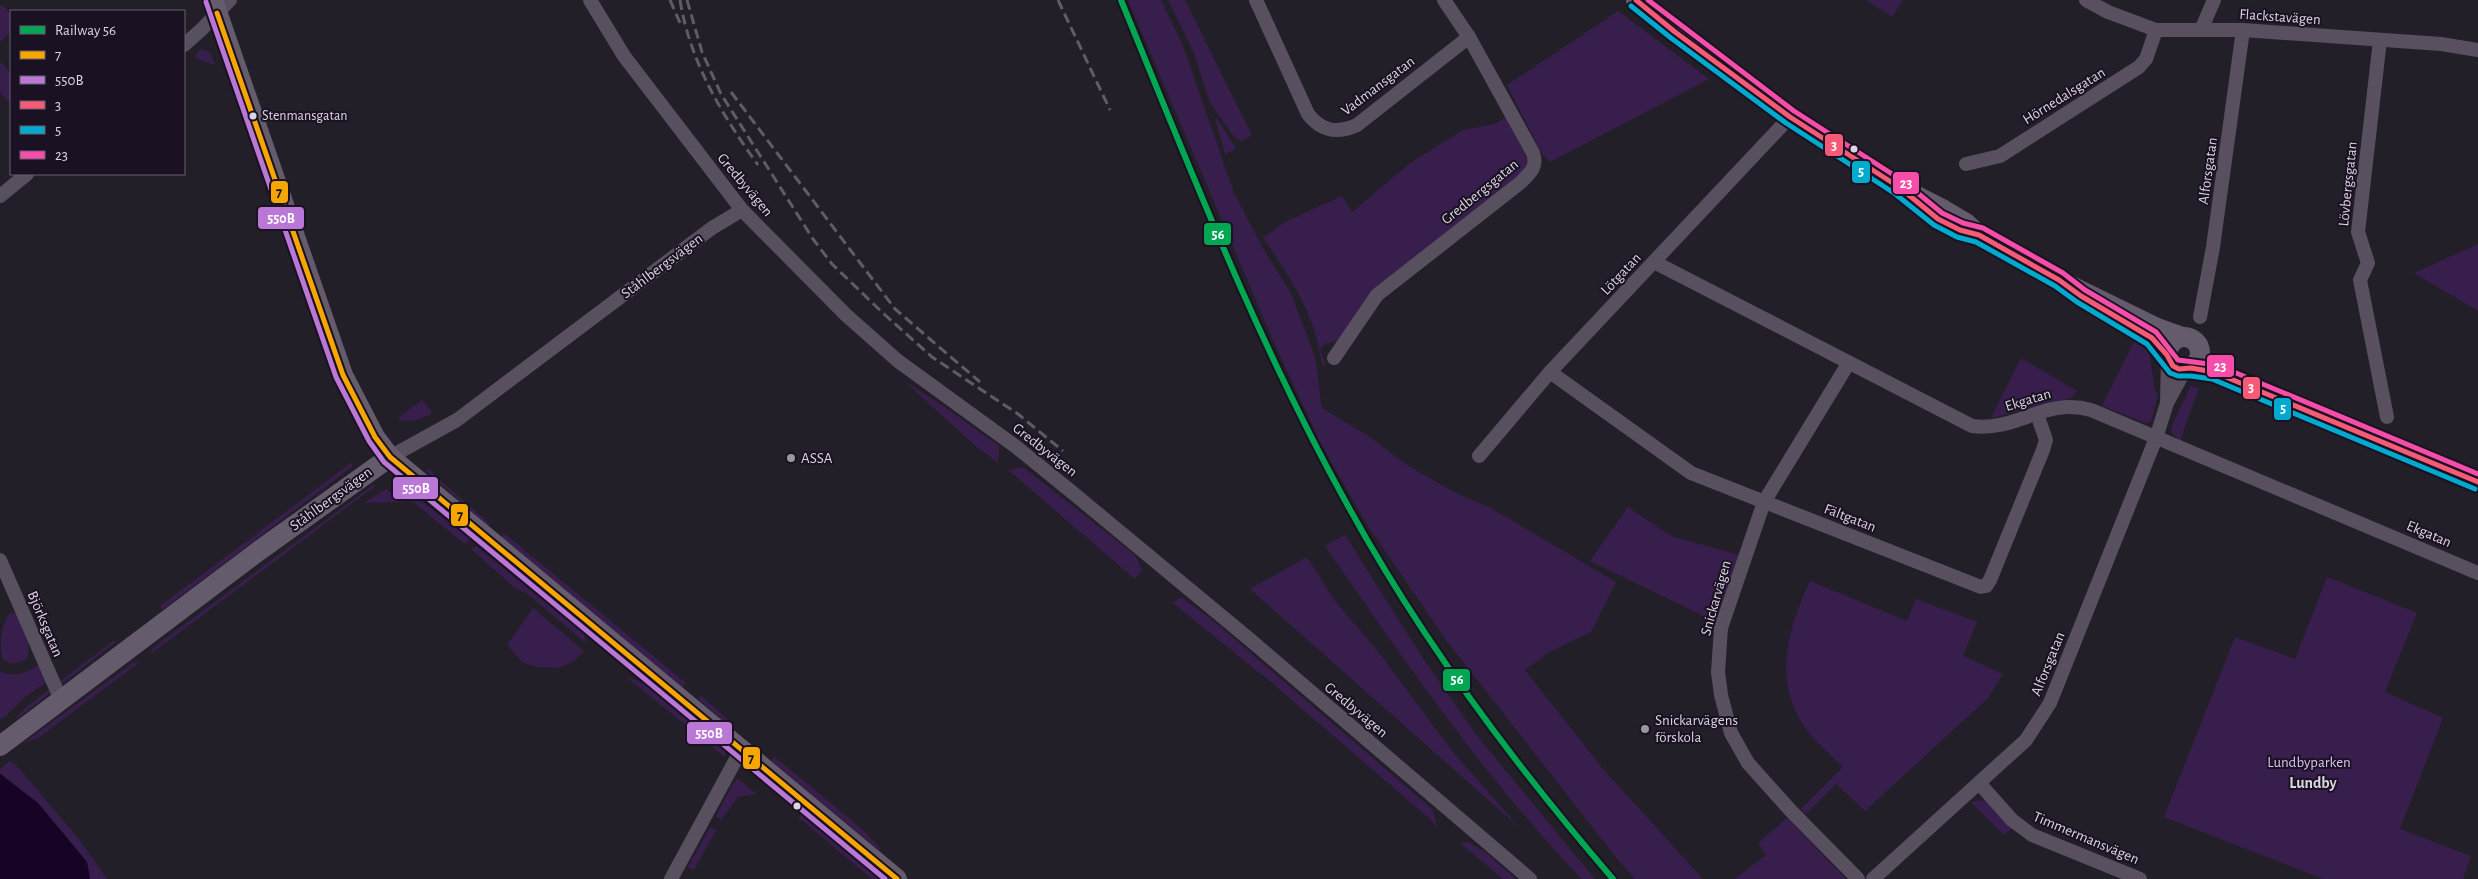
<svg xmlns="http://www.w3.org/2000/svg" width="2478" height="879" font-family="'Alegreya Sans',sans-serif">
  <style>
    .green { fill: #381e4c }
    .water { fill: #160326 }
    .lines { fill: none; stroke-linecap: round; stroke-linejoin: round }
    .street { stroke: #58505e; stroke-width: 14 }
    .secondary { stroke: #645b6c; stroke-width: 20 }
    .rail { stroke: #605b66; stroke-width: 3; stroke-dasharray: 10 5; stroke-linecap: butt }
    .bus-1-casing { stroke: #1a1222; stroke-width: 9 }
    .bus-2-casing { stroke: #1a1222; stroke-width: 9 }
    .bus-3-casing { stroke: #1a1222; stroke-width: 9 }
    .bus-4-casing { stroke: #1a1222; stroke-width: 9 }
    .bus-5-casing { stroke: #1a1222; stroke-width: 9 }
    .bus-1 { stroke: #f7a600; stroke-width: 5 }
    .bus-2 { stroke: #ba77d6; stroke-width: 5 }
    .bus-3 { stroke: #f75a77; stroke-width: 5 }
    .bus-4 { stroke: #00a9ce; stroke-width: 5 }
    .bus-5 { stroke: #f54da8; stroke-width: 5 }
    .rail-1-casing { stroke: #1a1222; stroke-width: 10 }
    .rail-1 { stroke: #00a651; stroke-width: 6 }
    .bus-dot { fill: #dcd6e2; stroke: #1a1222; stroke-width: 2 }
    .poi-dot { fill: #9b96a1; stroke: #1a1222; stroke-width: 2 }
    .labels { text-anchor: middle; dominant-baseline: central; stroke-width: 4; stroke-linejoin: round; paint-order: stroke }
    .bus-label { font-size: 14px; fill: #dcd6e2; stroke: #1a1222; text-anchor: start }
    .street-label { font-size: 15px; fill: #dcd6e2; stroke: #1a1222 }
    .poi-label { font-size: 15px; fill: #dcd6e2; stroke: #1a1222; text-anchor: start }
    .park-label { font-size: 15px; fill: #dbc0f7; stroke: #1a1222 }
    .neighbourhood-label { font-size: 16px; font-weight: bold; fill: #dcd6e2; stroke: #1a1222 }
    .line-badge { stroke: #1a1222; stroke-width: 2 }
    .badge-label { font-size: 14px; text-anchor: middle; font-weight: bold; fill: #fff }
    .pale-badge-label { font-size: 14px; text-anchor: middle; font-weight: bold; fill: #111 }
  </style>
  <rect width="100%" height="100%" fill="#231f28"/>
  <g class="green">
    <polygon points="1128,0 1161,0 1182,43 1234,193 1264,250 1291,293 1315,357 1322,408 1370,437 1407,465 1452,491 1489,507 1616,582 1591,632 1551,651 1525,670 1603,769 1703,879 1635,879 1618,860 1446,640 1366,523 1320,442 1272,338"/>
    <polygon points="1168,0 1185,0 1252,135 1242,141 1236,139 1210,103 1194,53"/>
    <polygon points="1866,0 1903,0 1892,17"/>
    <path d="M0 5C12 10 11 20 11 32L0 42Z"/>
    <polygon points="1618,11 1709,79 1550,162 1542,154 1507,85"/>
    <polygon points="201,49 210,52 215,65 198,59 196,60 196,54"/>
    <polygon points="0,61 11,74 11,105 0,92"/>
    <path d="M1506 117 1528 161 1523 173 1382 283 1366 299 1338 341 1324 344 1320 350 1325 363 1323 367C1320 355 1318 342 1314 329 1302 296 1284 267 1263 238L1285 222 1342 196 1352 212 1409 164 1463 130 1495 124Z"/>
    <polygon points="1215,118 1217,118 1236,149 1225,154"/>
    <polygon points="2478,244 2478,311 2414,273"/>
    <polygon points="2134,342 2149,352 2155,390 2158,395 2151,421 2146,423 2102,406"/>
    <polygon points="2021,358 2077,391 2071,398 1991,418"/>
    <polygon points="903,380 949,410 999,446 998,463 978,448"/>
    <path d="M2190 386 2199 388 2180 441 2171 432C2174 415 2185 403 2190 386Z"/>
    <path d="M422 400 433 413C421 419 410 424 397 419Z"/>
    <polygon points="351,463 353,466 162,610 160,606"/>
    <polygon points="1023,467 1135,555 1142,570 1135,579 1008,470"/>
    <polygon points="430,469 435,476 490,524 488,526 426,471"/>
    <polygon points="373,485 374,487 152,653 151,650 158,644"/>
    <polygon points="403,487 470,539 465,544 398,490"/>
    <polygon points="386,489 403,502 364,503"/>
    <polygon points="1628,507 1671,536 1739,555 1716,622 1590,561"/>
    <polygon points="503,534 505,534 686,683 681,688 501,538"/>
    <path d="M1345 535 1422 657 1478 737 1595 879H1582C1485 779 1405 661 1325 546Z"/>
    <polygon points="476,546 584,634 586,643 526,593 515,588 471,549"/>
    <polygon points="1307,557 1335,601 1380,654 1452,751 1520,828 1250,589"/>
    <polygon points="2327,577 2417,613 2385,692 2443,718 2400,829 2471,856 2463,879 2323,879 2164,817 2235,637 2295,659"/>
    <path d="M1810 581 1907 621 1916 599 1977 622 1963 656 2003 674 1988 698 1865 811 1836 784 1806 814 1801 809 1843 767C1828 752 1809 737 1799 718 1774 673 1790 624 1810 581Z"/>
    <polygon points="1181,597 1210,618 1432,809 1438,829 1430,819 1272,683 1173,603"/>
    <polygon points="533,608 584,651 574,661 559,668 537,667 523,663 507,645"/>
    <path d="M10 613 16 614C24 630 32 642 27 659L13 664 3 660C0 648 0 624 10 613Z"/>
    <polygon points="113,641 117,641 14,721 21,712 34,701"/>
    <polygon points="140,662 38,738 22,744 133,663"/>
    <path d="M42 663 48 681 24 698 4 718 0 719V671C16 679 27 672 42 663Z"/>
    <polygon points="624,675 644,684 724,750 726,755 725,757"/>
    <polygon points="701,696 733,724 732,728 698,699"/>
    <polygon points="775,757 864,831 881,849 879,850 771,761"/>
    <polygon points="10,761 16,765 78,838 107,879 90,879 87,862 38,803 0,773 0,769"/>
    <polygon points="738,779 757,794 738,797 721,820 716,816 734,782"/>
    <polygon points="1985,800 2012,828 2004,835 1971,802"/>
    <polygon points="801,815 875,874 880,879 872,879 798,817"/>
    <polygon points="1787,818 1846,879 1735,879 1766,855 1758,843"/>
    <polygon points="710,828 716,830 694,870 688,867"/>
    <polygon points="1468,842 1485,852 1516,879 1503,879 1460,843"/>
  </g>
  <polygon class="water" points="0,774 38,803 87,862 90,879 0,879"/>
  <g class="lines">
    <g class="street">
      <polyline points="590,0 624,56 742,210 846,315 898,361 1015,446 1073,493 1248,638 1530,879"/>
      <path d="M1256 0 1308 114C1321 131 1337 134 1357 125L1469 37"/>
      <polyline points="2086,0 2108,12 2156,30 2243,30 2441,44 2478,50"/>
      <polyline points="2201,30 2214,0"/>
      <polyline points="2380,40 2358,232 2368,263 2360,280 2387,417"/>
      <polyline points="184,45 201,30 230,0"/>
      <polyline points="1966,164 2000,156 2139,67 2146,59 2156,30"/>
      <polyline points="0,196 27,174"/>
      <path d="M1654 262 1972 426C2017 432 2045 397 2091 410L2478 573"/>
      <polyline points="2200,317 2213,247 2243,30"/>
      <path d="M1334 358 1377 295 1520 183C1530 173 1538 167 1533 153L1469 37 1444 0"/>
      <polyline points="1848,364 1764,502 1721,628 1718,672 1721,695 1731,733 1748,763 1791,811 1858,879"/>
      <polyline points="1550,372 1691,473 1981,587 1986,586 1990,580 2043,450 2046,440 2037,414"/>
      <polyline points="2167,403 2168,358"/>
      <polyline points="1479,456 1550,372 1790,117"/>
      <polyline points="390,457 457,420 712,228 742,210"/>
      <polyline points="0,560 61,700"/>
      <polyline points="1979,783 2012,820 2032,835 2140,879"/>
      <polyline points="671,879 741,750"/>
      <polyline points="1873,879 2026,740 2050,703 2156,438 2167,403 2185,370"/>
    </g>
    <g class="secondary">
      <polyline points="213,0 343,375 375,437 390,457 897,879"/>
      <polyline points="1636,0 1675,32 1790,117 1899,187 1944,210 1966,223 1979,235 2059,280 2157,328 2182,337"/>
      <polyline points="2137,329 2152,338 2167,355"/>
      <circle cx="2184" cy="353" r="16"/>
      <polyline points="2191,368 2214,372 2478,482"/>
      <polyline points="0,746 260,550 390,457"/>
    </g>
    <g class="rail">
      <polyline points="670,0 680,23"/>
      <path d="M680 0C690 62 722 115 758 165"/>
      <polyline points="687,0 702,52 721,94 813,239 832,264 885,315 932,357 1018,414 1063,451"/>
      <polyline points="1058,0 1110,110"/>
      <polyline points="731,92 895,309 980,382"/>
    </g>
    <defs>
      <polyline id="bus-1" points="217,13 343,375 375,437 390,457 897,879"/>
      <polyline id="bus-2" points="206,2 336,377 369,441 384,462 885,879"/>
      <polyline id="bus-3" points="1636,0 1675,32 1790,117 1899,187 1938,219 1960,230 1979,235 2059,280 2081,296 2152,338 2167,355 2173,366 2179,369 2191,368 2214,372 2478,482"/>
      <polyline id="bus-4" points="1631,6 1671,38 1786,123 1894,193 1934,225 1957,237 1976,242 2055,286 2077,302 2147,344 2170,373 2178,376 2191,376 2212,379 2475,489"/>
      <polyline id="bus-5" points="1648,0 1794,111 1903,181 1942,213 1963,223 1983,228 2063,273 2085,290 2156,332 2178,360 2217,365 2478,474"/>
    </defs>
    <use href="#bus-1" class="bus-1-casing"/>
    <use href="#bus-2" class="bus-2-casing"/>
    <use href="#bus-3" class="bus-3-casing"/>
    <use href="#bus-4" class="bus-4-casing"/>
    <use href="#bus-5" class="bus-5-casing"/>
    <use href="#bus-1" class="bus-1"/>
    <use href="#bus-2" class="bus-2"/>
    <use href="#bus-3" class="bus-3"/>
    <use href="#bus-4" class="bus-4"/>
    <use href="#bus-5" class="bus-5"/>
    <defs>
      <path id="rail-1" d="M1121 0C1191 171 1258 344 1348 506 1422 641 1513 763 1613 879"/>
    </defs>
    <use href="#rail-1" class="rail-1-casing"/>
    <use href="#rail-1" class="rail-1"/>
  </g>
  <g class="bus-dot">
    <circle cx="253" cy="116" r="4.5"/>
    <circle cx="1854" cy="149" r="4.5"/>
    <circle cx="797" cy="806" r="4.5"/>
  </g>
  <g class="poi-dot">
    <circle cx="791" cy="458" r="5"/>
    <circle cx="1645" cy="729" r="5"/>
  </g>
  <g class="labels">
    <g class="bus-label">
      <text x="262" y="116">Stenmansgatan</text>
    </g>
    <g class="street-label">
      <text transform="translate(2280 17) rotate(4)">Flackstavägen</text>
      <text transform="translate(1378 86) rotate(-37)">Vadmansgatan</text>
      <text transform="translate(2064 96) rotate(-32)">Hörnedalsgatan</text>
      <text transform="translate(2208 171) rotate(-82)">Alforsgatan</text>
      <text transform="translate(2348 184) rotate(-84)">Lövbergsgatan</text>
      <text transform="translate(745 185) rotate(50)">Gredbyvägen</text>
      <text transform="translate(1480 192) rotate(-39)">Gredbergsgatan</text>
      <text transform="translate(662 266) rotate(-37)">Ståhlbergsvägen</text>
      <text transform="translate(1621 274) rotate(-47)">Lötgatan</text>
      <text transform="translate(2028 400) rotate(-17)">Ekgatan</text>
      <text transform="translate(1045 450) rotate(38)">Gredbyvägen</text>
      <text transform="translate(331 499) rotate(-36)">Ståhlbergsvägen</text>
      <text transform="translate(1850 518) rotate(21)">Fältgatan</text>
      <text transform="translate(2429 534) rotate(23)">Ekgatan</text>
      <text transform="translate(1716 598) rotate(-74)">Snickarvägen</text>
      <text transform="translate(45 624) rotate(67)">Björksgatan</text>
      <text transform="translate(2048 664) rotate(-68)">Alforsgatan</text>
      <text transform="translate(1356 710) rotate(40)">Gredbyvägen</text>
      <text transform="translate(2086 838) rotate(23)">Timmermansvägen</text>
    </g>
    <g class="poi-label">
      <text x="801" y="458">ASSA</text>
      <text x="1655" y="720">Snickarvägens<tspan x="1655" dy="17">förskola</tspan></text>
    </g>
    <g class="park-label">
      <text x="2309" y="762">Lundbyparken</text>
    </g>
    <g class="neighbourhood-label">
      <text x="2313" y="783">Lundby</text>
    </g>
  </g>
  <g class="line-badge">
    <rect x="1824" y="133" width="20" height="24" rx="5" fill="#f75a77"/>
    <rect x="1851" y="160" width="20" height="24" rx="5" fill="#00a9ce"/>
    <rect x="1892" y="171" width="28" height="24" rx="5" fill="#f54da8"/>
    <rect x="270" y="180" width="19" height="24" rx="5" fill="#f7a600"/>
    <rect x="257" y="206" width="48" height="24" rx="5" fill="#ba77d6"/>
    <rect x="1203" y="222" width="29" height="24" rx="5" fill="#00a651"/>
    <rect x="2206" y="354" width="29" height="24" rx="5" fill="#f54da8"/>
    <rect x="2242" y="376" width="19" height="24" rx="5" fill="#f75a77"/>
    <rect x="2273" y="397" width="19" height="24" rx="5" fill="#00a9ce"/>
    <rect x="392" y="476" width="47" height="24" rx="5" fill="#ba77d6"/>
    <rect x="450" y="503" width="19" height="24" rx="5" fill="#f7a600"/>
    <rect x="1442" y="668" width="29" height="24" rx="5" fill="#00a651"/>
    <rect x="686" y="721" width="47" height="24" rx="5" fill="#ba77d6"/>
    <rect x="742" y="746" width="19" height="24" rx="5" fill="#f7a600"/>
  </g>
  <g class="badge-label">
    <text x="1834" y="150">3</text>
    <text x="1861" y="176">5</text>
    <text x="1906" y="188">23</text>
    <text x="281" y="223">550B</text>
    <text x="1218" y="239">56</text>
    <text x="2220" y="371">23</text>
    <text x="2251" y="392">3</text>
    <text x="2283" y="413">5</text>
    <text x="416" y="493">550B</text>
    <text x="1457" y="684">56</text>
    <text x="709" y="738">550B</text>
  </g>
  <g class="pale-badge-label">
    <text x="279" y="197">7</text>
    <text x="460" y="520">7</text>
    <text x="751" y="763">7</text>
  </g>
  <rect x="10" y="10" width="175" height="165" fill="#1a1222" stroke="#68606f"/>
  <rect x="20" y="26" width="25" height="8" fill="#00a651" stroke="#68606f"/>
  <text x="55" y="35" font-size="15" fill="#dcd6e2">Railway 56</text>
  <rect x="20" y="51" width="25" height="8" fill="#f7a600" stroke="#68606f"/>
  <text x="55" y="60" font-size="15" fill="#dcd6e2">7</text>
  <rect x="20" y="76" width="25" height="8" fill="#ba77d6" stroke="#68606f"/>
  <text x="55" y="85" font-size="15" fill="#dcd6e2">550B</text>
  <rect x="20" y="101" width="25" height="8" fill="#f75a77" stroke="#68606f"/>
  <text x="55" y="110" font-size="15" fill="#dcd6e2">3</text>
  <rect x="20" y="126" width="25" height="8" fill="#00a9ce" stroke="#68606f"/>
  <text x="55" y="135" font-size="15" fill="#dcd6e2">5</text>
  <rect x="20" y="151" width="25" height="8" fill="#f54da8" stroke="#68606f"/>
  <text x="55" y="160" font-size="15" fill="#dcd6e2">23</text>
</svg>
